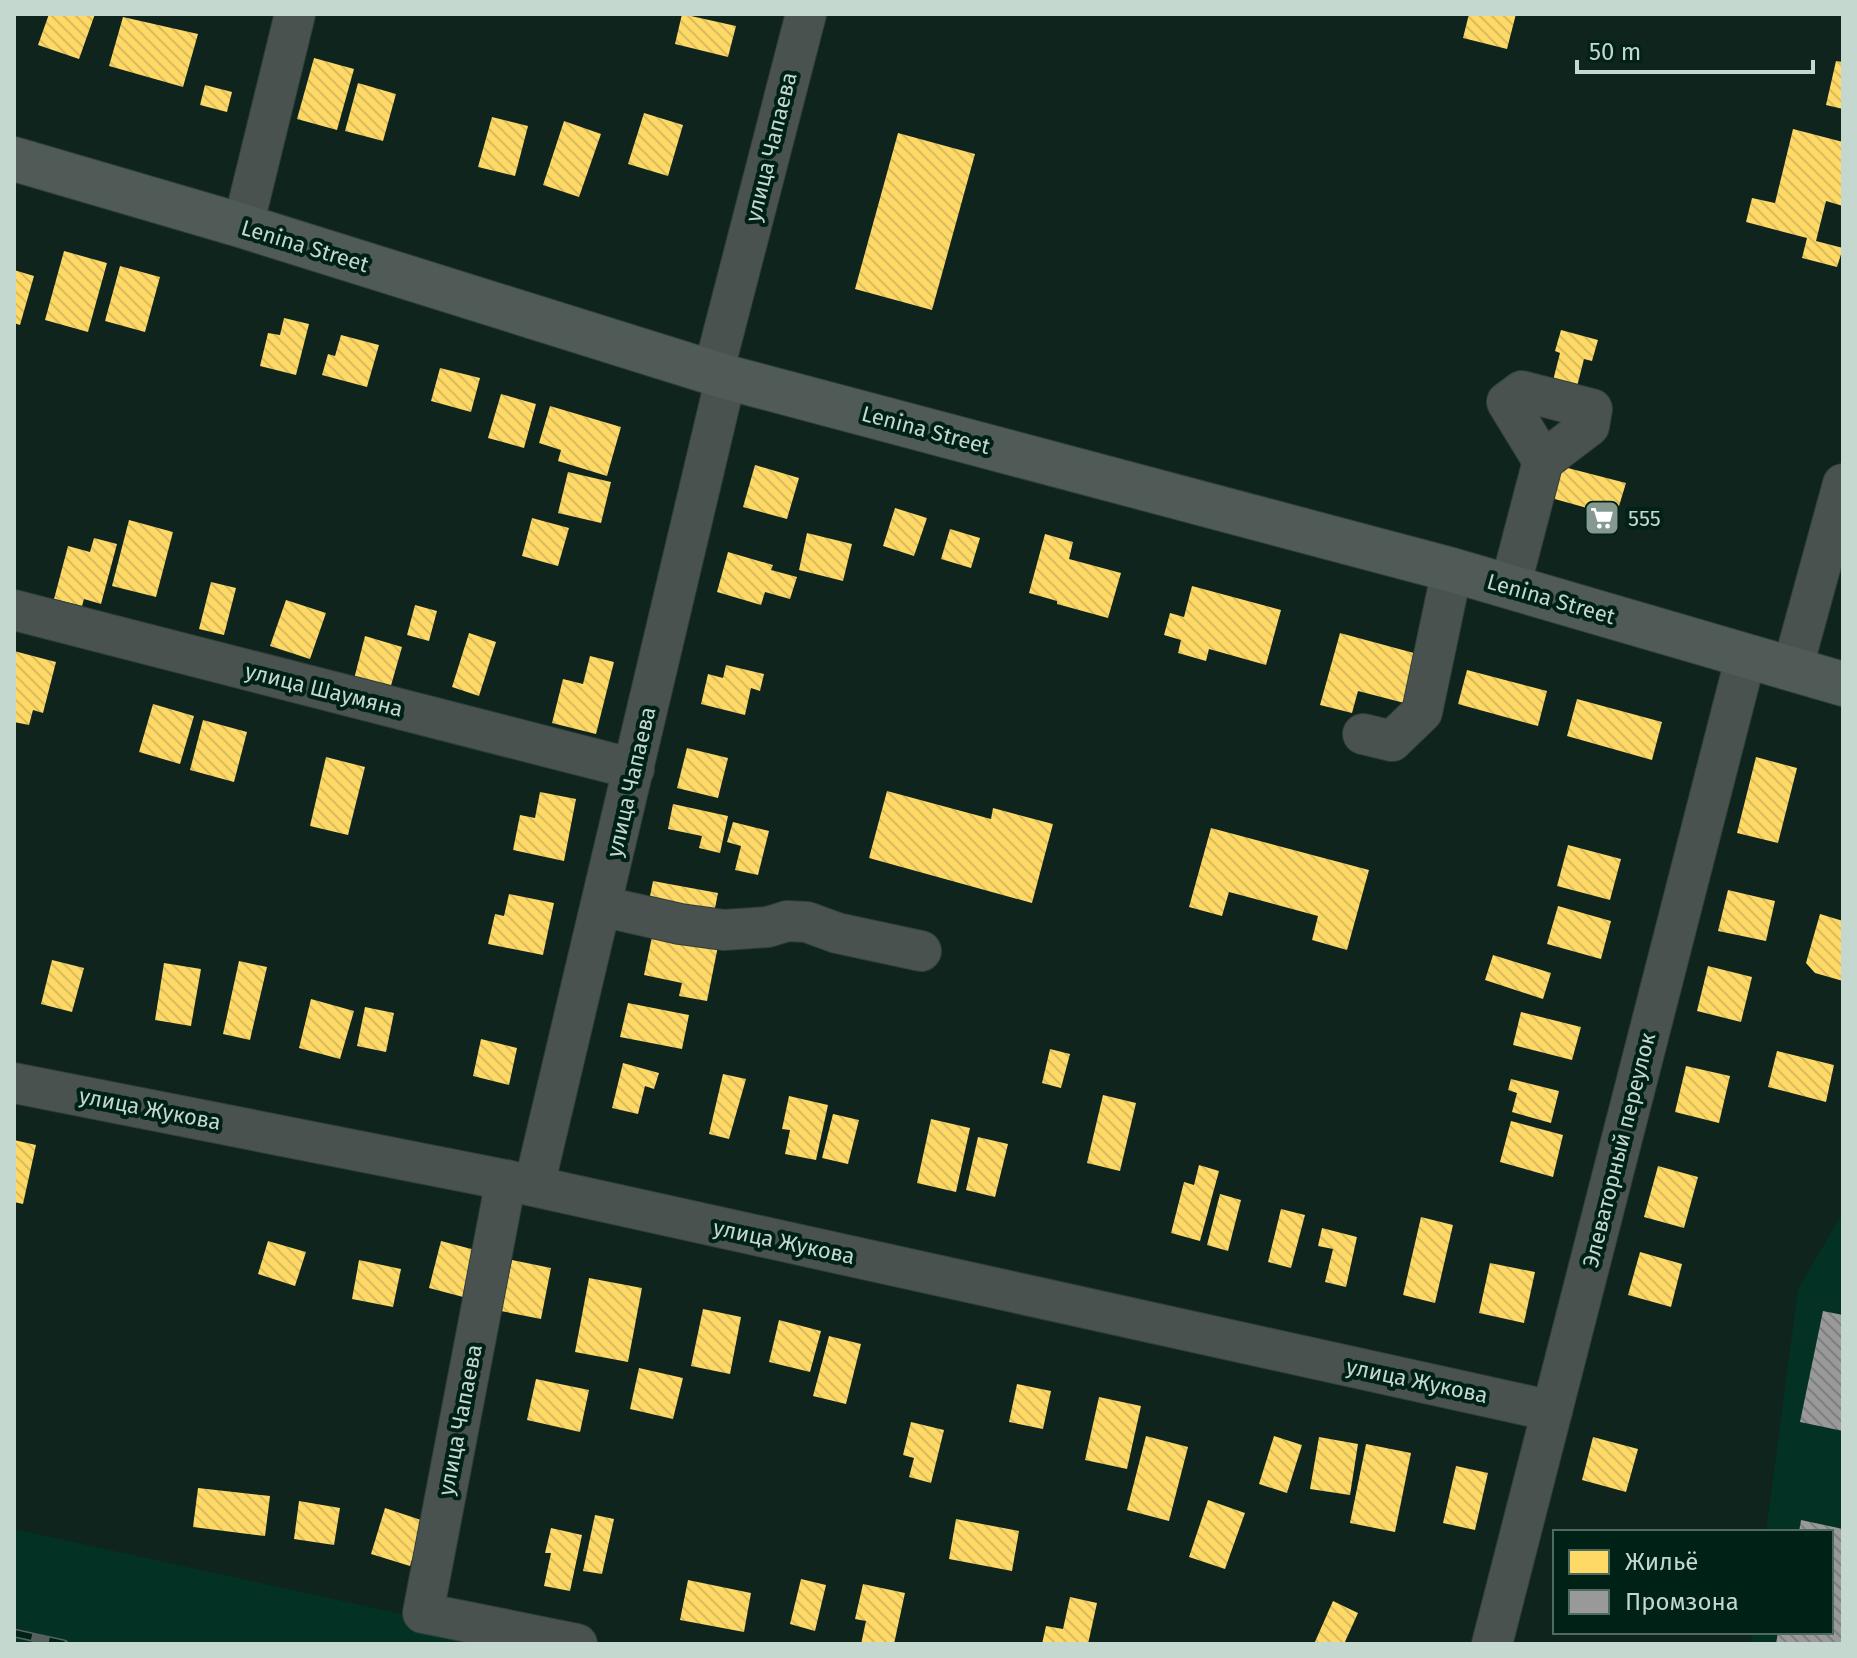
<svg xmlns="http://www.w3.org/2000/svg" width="1857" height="1658" font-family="'Fira Sans',sans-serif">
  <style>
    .built { fill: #033123 }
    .homes { fill: url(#homes-back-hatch) }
    .industry { fill: url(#industry-back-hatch) }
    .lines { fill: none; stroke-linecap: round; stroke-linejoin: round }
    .minor-casing { stroke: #2e3f39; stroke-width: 42 }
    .major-casing { stroke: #2e3f39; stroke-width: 46 }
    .minor { stroke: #4a524f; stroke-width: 40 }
    .major { stroke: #505a56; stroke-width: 44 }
    .rail-casing { stroke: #56605d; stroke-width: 9 }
    .rail { stroke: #002216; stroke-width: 6; stroke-dasharray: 18; stroke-linecap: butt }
    .labels { text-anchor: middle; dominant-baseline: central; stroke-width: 8; stroke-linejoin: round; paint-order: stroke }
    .street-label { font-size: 22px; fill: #c5d8cf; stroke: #002216 }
    .poi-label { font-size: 22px; fill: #c5d8cf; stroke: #002216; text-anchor: start }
  </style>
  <defs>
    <pattern id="homes-back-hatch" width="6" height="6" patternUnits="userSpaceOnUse" patternTransform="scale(2)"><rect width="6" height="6" fill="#ffd966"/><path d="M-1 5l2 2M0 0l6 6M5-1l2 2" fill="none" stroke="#d8bb5e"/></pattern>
    <pattern id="industry-back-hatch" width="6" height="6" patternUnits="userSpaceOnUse" patternTransform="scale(2)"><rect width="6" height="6" fill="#999"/><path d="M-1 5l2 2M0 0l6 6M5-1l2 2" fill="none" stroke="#7d7f7e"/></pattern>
  </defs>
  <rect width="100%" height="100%" fill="#0f241d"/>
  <g class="built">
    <polygon points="1843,1212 1843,1644 1751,1644 1752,1632 1831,1632 1831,1532 1766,1532 1798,1289"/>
    <polygon points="14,1529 539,1644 14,1644"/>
  </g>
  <g class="homes">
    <polygon points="49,14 95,14 79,59 38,45"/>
    <polygon points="682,14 736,26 728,57 675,44"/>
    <polygon points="1469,14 1516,14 1507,49 1463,38"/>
    <polygon points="123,17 198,34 183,87 109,66"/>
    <polygon points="314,58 354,69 337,130 297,119"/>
    <polygon points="1836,61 1843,62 1843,109 1826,105"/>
    <polygon points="358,83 396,94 383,141 345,131"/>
    <polygon points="205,85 232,92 227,112 200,105"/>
    <polygon points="644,113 683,125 668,176 628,164"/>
    <polygon points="492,117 528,126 515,176 478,167"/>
    <polygon points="564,121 601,134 579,197 543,185"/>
    <polygon points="1793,129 1843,142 1843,206 1826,201 1816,241 1843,248 1837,267 1802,258 1807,238 1746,222 1752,198 1775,203"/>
    <polygon points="898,133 975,154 932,310 855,289"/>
    <polygon points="64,251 107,263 88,332 45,320"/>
    <polygon points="120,266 160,277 145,332 105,321"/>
    <polygon points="14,270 34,276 20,325 14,323"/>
    <polygon points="284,318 309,324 296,375 260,366 268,333 280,335"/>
    <polygon points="1561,330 1598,340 1592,361 1584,359 1569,418 1545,412 1560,353 1555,351"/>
    <polygon points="341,335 379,345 367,387 322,375 328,354 335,356"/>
    <polygon points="440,368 480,378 471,412 431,401"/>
    <polygon points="501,394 536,404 524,448 488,438"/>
    <polygon points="550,406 621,427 607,476 558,461 561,450 539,443"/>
    <polygon points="755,465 799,478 787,519 743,507"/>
    <polygon points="1560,466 1626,483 1616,516 1551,498"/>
    <polygon points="568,472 611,482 601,523 558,513"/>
    <polygon points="895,508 927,518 914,556 883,546"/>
    <polygon points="532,518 569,528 558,566 522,556"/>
    <polygon points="129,520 173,532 156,597 112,586"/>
    <polygon points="950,529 980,538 971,568 941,559"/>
    <polygon points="807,533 852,544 843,581 799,570"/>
    <polygon points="1045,534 1073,542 1069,559 1121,573 1108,618 1057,604 1057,601 1029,593"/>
    <polygon points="94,538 117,544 101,604 84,599 82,606 54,599 68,546 90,552"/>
    <polygon points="728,552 773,565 771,570 797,577 790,599 765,592 761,605 717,592"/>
    <polygon points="211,582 236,588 224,635 199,629"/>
    <polygon points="1192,586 1281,610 1266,665 1209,649 1206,661 1178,653 1181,640 1164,635 1170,613 1184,617"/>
    <polygon points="286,600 326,613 310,659 270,646"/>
    <polygon points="415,605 437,611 429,641 407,635"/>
    <polygon points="469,633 496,642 479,696 452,687"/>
    <polygon points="1340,633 1425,656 1412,705 1358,691 1352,713 1320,705"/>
    <polygon points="365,636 402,647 390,689 354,679"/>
    <polygon points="14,651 56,662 43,713 33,710 29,725 14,722"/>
    <polygon points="590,656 614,662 596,734 552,723 563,679 583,684"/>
    <polygon points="726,665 764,674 760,691 751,688 745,715 701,704 708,674 723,678"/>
    <polygon points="1467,670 1547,691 1538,726 1458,704"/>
    <polygon points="1577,699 1662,722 1652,760 1567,736"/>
    <polygon points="153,704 194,716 180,764 139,752"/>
    <polygon points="203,720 247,732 234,782 190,770"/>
    <polygon points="687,748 728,758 718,798 677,788"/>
    <polygon points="326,757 365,767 348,835 310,826"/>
    <polygon points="1756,757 1797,768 1778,843 1737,833"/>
    <polygon points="887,791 991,819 993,808 1053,824 1032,903 869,858"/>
    <polygon points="540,792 576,799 564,861 513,850 520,815 535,818"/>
    <polygon points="673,804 728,816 720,853 699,848 702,836 668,829"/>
    <polygon points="733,822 769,831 758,875 735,870 741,846 727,842"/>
    <polygon points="1211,828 1369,870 1347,950 1312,940 1318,916 1229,892 1222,916 1189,907"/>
    <polygon points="1568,845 1621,859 1610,900 1557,886"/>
    <polygon points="653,881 718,893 713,918 648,906"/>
    <polygon points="1728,890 1775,901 1766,941 1718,931"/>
    <polygon points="509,894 554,903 543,955 488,944 495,914 504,916"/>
    <polygon points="1558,906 1611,921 1601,959 1547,944"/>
    <polygon points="1820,914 1843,921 1843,981 1815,973 1806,963"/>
    <polygon points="653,932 718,946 707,1001 679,996 682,983 644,975"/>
    <polygon points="1493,955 1551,973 1543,999 1485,980"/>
    <polygon points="52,960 84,968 72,1012 41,1004"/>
    <polygon points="239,961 267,967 250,1040 223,1034"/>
    <polygon points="164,963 201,969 191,1026 155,1020"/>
    <polygon points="1708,966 1752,977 1741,1022 1697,1011"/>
    <polygon points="311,999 354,1011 340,1059 299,1048"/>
    <polygon points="628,1003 689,1015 682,1049 620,1037"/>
    <polygon points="365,1007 394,1013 386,1052 357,1046"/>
    <polygon points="1521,1012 1581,1027 1572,1060 1513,1045"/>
    <polygon points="481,1039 517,1048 509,1085 473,1076"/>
    <polygon points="1050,1049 1070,1054 1061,1088 1042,1083"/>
    <polygon points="1777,1051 1834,1065 1826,1102 1768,1087"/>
    <polygon points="623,1063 659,1073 654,1089 645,1086 638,1114 612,1108"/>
    <polygon points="1686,1066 1730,1076 1719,1123 1675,1112"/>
    <polygon points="723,1074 746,1079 729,1139 709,1134"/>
    <polygon points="1511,1079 1559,1091 1551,1123 1512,1112 1517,1093 1508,1090"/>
    <polygon points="1103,1095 1136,1103 1120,1171 1087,1163"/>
    <polygon points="789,1096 828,1105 816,1160 785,1154 790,1130 782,1129"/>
    <polygon points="833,1114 859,1120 848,1164 822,1158"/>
    <polygon points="931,1119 970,1128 956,1192 917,1183"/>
    <polygon points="1511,1121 1563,1135 1553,1177 1500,1162"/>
    <polygon points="978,1137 1008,1144 995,1197 966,1190"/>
    <polygon points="14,1140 36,1145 23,1204 14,1202"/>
    <polygon points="1199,1165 1219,1171 1200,1241 1171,1233 1184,1182 1194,1185"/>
    <polygon points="1658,1166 1698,1177 1684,1228 1644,1217"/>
    <polygon points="1220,1194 1241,1200 1228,1251 1207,1245"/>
    <polygon points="1281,1209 1305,1215 1291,1268 1268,1262"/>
    <polygon points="1421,1217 1453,1225 1435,1303 1403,1295"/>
    <polygon points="1322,1228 1357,1237 1346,1287 1325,1282 1333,1249 1318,1246"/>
    <polygon points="268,1241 306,1252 295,1286 258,1274"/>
    <polygon points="441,1241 479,1251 467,1298 429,1288"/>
    <polygon points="1640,1252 1682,1264 1671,1307 1628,1295"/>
    <polygon points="359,1260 401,1269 393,1307 352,1299"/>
    <polygon points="512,1260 551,1268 541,1319 501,1311"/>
    <polygon points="1490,1263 1535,1272 1524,1323 1479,1313"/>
    <polygon points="589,1278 642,1288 628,1362 575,1352"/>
    <polygon points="703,1309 741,1317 730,1374 691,1366"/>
    <polygon points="779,1320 821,1331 810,1372 769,1362"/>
    <polygon points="829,1336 861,1344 846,1404 813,1396"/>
    <polygon points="639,1368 683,1378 673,1419 630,1409"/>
    <polygon points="536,1379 589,1390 580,1432 527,1420"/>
    <polygon points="1017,1384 1051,1391 1043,1429 1009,1422"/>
    <polygon points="1099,1397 1141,1406 1127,1469 1085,1460"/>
    <polygon points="911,1422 944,1430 931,1483 909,1477 914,1458 903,1455"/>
    <polygon points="1146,1436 1188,1447 1169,1521 1127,1510"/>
    <polygon points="1274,1436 1302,1445 1287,1493 1259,1484"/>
    <polygon points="1319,1437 1358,1444 1350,1495 1310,1489"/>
    <polygon points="1593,1437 1638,1449 1626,1492 1582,1480"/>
    <polygon points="1366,1444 1411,1453 1395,1532 1350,1523"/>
    <polygon points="1456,1466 1488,1473 1475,1530 1443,1523"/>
    <polygon points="198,1488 270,1496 265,1536 193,1527"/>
    <polygon points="1208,1500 1245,1513 1225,1569 1189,1557"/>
    <polygon points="299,1501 340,1508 334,1545 294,1539"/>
    <polygon points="385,1508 424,1521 410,1566 371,1554"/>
    <polygon points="595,1515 614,1519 602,1574 583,1571"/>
    <polygon points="956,1519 1019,1531 1012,1571 949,1559"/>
    <polygon points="551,1528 582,1535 570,1591 544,1586 551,1553 545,1553"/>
    <polygon points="801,1579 826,1585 815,1631 790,1624"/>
    <polygon points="688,1580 751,1593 744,1632 680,1620"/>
    <polygon points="863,1584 905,1593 894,1644 861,1644 866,1621 855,1619"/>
    <polygon points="1070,1597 1097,1603 1088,1644 1042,1644 1046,1626 1063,1629"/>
    <polygon points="1333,1601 1358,1613 1344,1644 1314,1644"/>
  </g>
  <g class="industry">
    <polygon points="1823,1311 1843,1315 1843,1431 1800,1422"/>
    <polygon points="1801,1520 1843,1529 1843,1644 1776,1644 1778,1632 1831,1632 1831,1532 1799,1532"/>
  </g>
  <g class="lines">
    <defs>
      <g id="minor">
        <polyline points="243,226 295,14"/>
        <polyline points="713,373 806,14"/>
        <polyline points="1510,587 1543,461 1589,426 1592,409 1522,391 1507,402 1543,461"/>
        <polyline points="14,610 634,769"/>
        <polyline points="1792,670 1843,484"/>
        <polyline points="1363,734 1392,741 1422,712 1452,570"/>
        <polyline points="601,906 680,924 724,930 768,927 787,921 807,922 837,933 921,951"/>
        <polyline points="14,1083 506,1180 1552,1411"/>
        <polyline points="506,1180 423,1613 577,1644"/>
        <polyline points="534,1186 726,377"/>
        <polyline points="1492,1644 1746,656"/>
      </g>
      <polyline id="major" points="14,159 243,226 726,377 1452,570 1843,684"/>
    </defs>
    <use href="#minor" class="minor-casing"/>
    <use href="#major" class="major-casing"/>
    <use href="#minor" class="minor"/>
    <use href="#major" class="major"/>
    <defs>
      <polyline id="rail" points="14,1633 64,1644"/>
    </defs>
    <use href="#rail" class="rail-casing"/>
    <use href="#rail" class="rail"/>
  </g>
  <defs>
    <symbol id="supermarket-square" viewBox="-11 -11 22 22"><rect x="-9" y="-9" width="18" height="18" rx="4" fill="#859991" stroke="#002216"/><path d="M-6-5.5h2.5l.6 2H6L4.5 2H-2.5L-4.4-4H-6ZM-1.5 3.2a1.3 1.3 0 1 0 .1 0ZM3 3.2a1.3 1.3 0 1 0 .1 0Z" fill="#fff"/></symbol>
  </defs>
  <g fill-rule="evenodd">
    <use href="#supermarket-square" x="1582" y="498" width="40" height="40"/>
  </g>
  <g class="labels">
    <g class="street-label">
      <text transform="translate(771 147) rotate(-76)">улица Чапаева</text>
      <text transform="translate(305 246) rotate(17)">Lenina Street</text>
      <text transform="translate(926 430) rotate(15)">Lenina Street</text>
      <text transform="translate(1551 599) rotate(16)">Lenina Street</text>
      <text transform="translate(324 690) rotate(14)">улица Шаумяна</text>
      <text transform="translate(631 782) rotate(-77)">улица Чапаева</text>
      <text transform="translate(150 1109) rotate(11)">улица Жукова</text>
      <text transform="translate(1619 1150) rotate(-76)">Элеваторный переулок</text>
      <text transform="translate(784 1242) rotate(12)">улица Жукова</text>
      <text transform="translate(1417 1381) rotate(12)">улица Жукова</text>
      <text transform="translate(460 1420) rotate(-79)">улица Чапаева</text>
    </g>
    <g class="poi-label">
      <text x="1628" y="518">555</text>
    </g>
  </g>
  <rect width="1857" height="1658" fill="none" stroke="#c5d8cf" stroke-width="32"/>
  <rect x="1553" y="1530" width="280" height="104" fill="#002216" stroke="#4f6b60" stroke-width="2"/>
  <rect x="1569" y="1550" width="40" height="24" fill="#ffd966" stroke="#4f6b60" stroke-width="2"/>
  <text x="1625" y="1570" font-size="24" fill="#c5d8cf">Жильё</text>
  <rect x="1569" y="1590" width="40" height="24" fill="#999999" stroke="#4f6b60" stroke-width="2"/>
  <text x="1625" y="1610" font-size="24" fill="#c5d8cf">Промзона</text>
  <path d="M1577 60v12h236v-12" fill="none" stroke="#c5d8cf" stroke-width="4"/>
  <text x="1589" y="60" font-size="24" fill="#c5d8cf" stroke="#002216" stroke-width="6" paint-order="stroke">50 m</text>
</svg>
